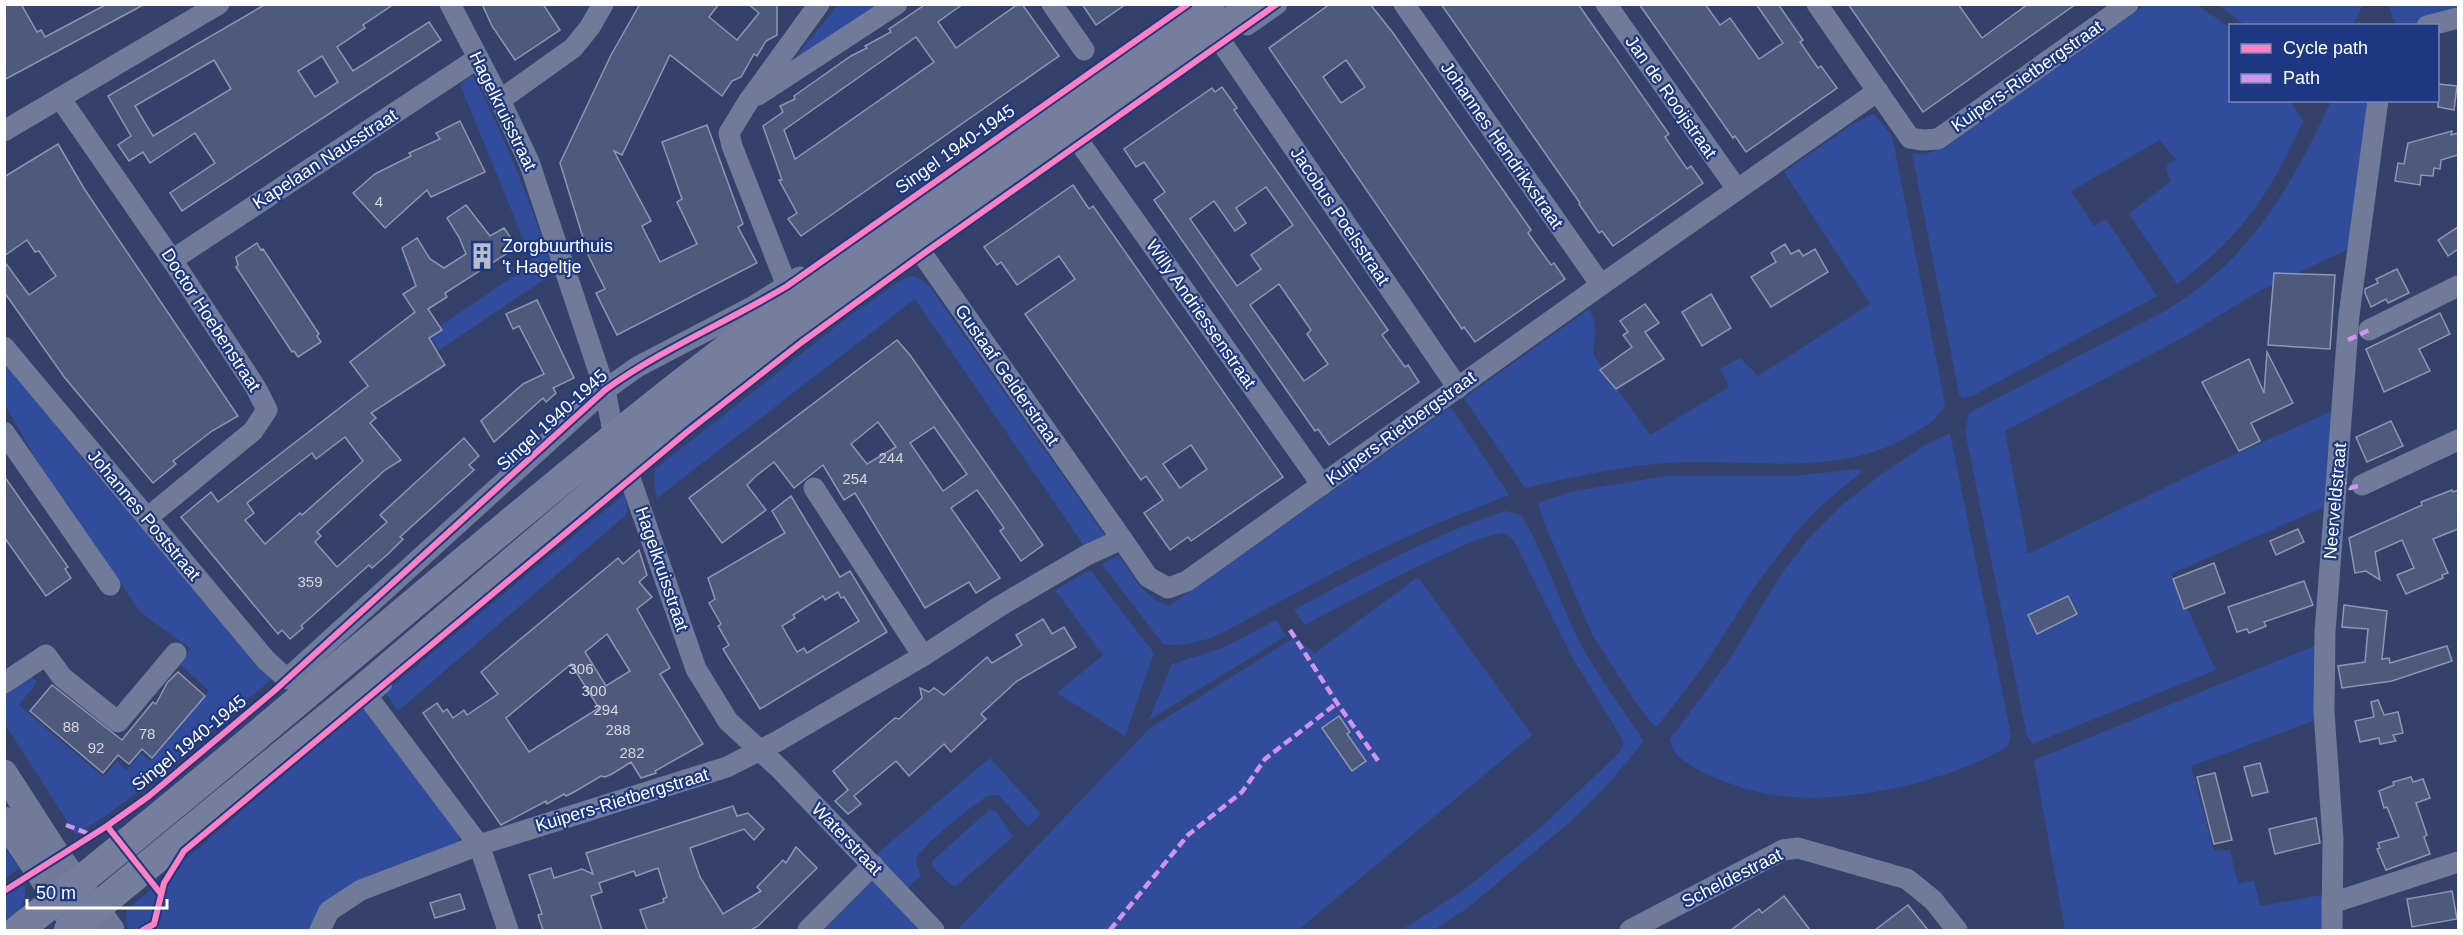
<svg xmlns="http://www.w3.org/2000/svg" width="2463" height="935" font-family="Arial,sans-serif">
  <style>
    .green { fill: #314c9a }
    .building { fill: #4e5a7b; stroke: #8e96b0; stroke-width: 1.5; fill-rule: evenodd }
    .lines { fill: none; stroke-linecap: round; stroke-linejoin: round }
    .minor { stroke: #707a99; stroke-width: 21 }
    .tertiary { stroke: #707a99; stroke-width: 27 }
    .secondary { stroke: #757f9d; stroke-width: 30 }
    .quiet { stroke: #d193ec; stroke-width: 4.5; stroke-dasharray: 9 4.5; stroke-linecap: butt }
    .cycleway-casing { stroke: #1d3782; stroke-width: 10 }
    .cycleway { stroke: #ff80c0; stroke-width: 6 }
    .labels { text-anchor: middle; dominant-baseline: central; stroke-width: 4.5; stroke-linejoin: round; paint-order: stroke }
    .number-label { font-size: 15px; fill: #d3d6de }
    .street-label { font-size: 18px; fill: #fff; stroke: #1d3782 }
    .poi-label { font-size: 18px; fill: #fff; stroke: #1d3782; text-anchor: start }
  </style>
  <rect width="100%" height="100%" fill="#34426b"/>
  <g class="green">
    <polygon points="838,5 885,5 776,81"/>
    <path d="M2145 5H2197L2228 26 2230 29V100L2290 101 2303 121C2271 192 2241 238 2177 284L2129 214 2171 181C2165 171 2164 163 2176 160L2160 140 2071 191 2094 226 2106 219 2157 296 1972 396 1963 398 1959 394 1912 153 1924 155 1934 151Z"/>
    <polygon points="2219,5 2363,5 2352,26 2245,25"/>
    <polygon points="2389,5 2458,5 2458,22 2438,26 2397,25 2393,19"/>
    <path d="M473 75C505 138 531 202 552 269L545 279 439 350 428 334 533 263 460 84Z"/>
    <path d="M2331 101H2370L2349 249 2261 290 2184 337 2005 431 2028 554 2205 468 2332 411 2324 507 2171 574 2216 670 2032 744 2027 736 1965 431 1969 413 2167 310C2193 293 2220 273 2241 249 2280 206 2307 153 2331 101Z"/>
    <path d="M1874 114 1892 136 1945 404C1939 419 1926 426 1912 434 1835 482 1741 455 1656 464 1612 468 1569 478 1525 488L1464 398 1589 309C1600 330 1593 335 1594 356L1650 435 1729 387 1720 369 1740 358 1758 376 1870 304 1784 172 1854 123Z"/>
    <polygon points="912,276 919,278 930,287 1109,541 1087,550 915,299 657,498 654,484 655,469 847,318 904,278"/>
    <path d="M4 361 97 476 272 679C208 733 147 791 76 835L5 724V694L30 675 37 682 19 705 103 777 117 761 127 770 141 753 150 761 209 691 179 663 191 649 141 613 37 461 5 405Z"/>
    <path d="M1451 407 1509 495 1435 524 1357 560 1218 635C1200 642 1182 647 1163 644L1102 564 1119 555C1133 576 1144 598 1169 606Z"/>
    <path d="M1950 433 2011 735 2008 746C1950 782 1842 806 1774 795 1753 792 1733 785 1713 777 1697 770 1672 758 1670 739L1732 656 1780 576 1808 539 1843 504 1882 474 1925 445Z"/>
    <polygon points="1859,469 1861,472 1823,504 1796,532 1755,586 1705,664 1656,728 1634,700 1592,634 1543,520 1538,503 1569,492 1666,476 1794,476"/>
    <polygon points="626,493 627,514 398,711 385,692"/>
    <path d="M1505 511 1521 515C1546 556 1559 602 1581 645 1599 678 1623 710 1644 741L1611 781 1572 820 1469 907 1434 930H1402L1468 887 1541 827 1619 753 1623 745 1621 737 1572 657 1513 539 1504 533C1482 536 1461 547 1440 556 1394 577 1349 601 1305 625L1294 610C1362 573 1431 536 1505 511Z"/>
    <polygon points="1090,570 1154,653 1125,736 1057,693 1103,655 1055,590"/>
    <polygon points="1418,577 1532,735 1298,930 962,930 959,928 1150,728 1295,637 1315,653"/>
    <polygon points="1276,620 1286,636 1149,720 1172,664 1225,647"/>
    <polygon points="2319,644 2319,719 2191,766 2214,851 2230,850 2238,884 2254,880 2260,906 2322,895 2324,930 2065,930 2034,760"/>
    <polygon points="366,707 459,834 459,842 413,861 318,930 129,930 126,922 127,910 295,765"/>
    <path d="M990 758 1041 814 1027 827 999 795 988 796C974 804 922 845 917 858 915 864 918 870 921 876L906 889 874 856Z"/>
    <polygon points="995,810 1013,837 957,885 951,885 932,866 932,861 988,811"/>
    <polygon points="4,846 19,868 5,879 4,879"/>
    <polygon points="875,879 925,930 823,930"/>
    <path d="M24 883C29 900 18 913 6 925L5 895Z"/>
  </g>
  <g class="building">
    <polygon points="4,4 21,4 37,32 41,30 45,37 107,4 145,4 4,80"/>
    <path d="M266 4H394L363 25 365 28 337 47 353 71 429 22 441 40 182 211 170 193 215 163 195 133 150 163 143 152 129 161 118 145 131 136 108 96ZM322 56 338 82 315 97 298 71ZM214 60 231 89 153 136 135 106Z"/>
    <polygon points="482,4 543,4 560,30 515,60 492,26"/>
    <polygon points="640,4 719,4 709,17 737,40 759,13 748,4 777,4 777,35 766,41 757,56 754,54 741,77 732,81 722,96 670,55 622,155 614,151 651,221 642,226 660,262 697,244 677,202 682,199 662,142 707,125 743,224 738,227 757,263 617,335 596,293 605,289 589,257 560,163 611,55"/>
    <path d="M926 4H963L938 22 956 48 1018 4H1022L1059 56 801 236 788 219 797 213 779 180H782L763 126 783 112 780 106 795 99 794 96 851 56 867 48 865 46 891 32 889 29ZM916 37 934 62 795 159 784 130Z"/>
    <polygon points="1082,4 1126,4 1096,25"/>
    <path d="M1330 4H1370L1393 33 1522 217 1531 230 1528 233 1551 265 1554 263 1565 279 1475 342 1464 327 1462 329 1269 48ZM1346 60 1365 87 1341 103 1323 77Z"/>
    <polygon points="1441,4 1578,4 1669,134 1665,137 1687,169 1691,166 1703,183 1613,246 1602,231 1599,233 1579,204 1580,203"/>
    <polygon points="1639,4 1705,4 1720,25 1730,18 1759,59 1783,43 1756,4 1778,4 1803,40 1800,42 1818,68 1821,66 1837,88 1746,152 1735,136 1733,138"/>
    <polygon points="1848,4 1958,4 1982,38 2028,4 2076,4 1923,112"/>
    <polygon points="2438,84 2457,86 2454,110 2438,107"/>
    <path d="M1222 87 1237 108 1234 110 1388 330 1382 335 1405 367 1408 365 1419 382 1329 445 1318 429 1315 431 1154 200 1165 192 1144 162 1136 167 1124 149 1212 88 1215 92ZM1266 187 1293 225 1251 255 1261 269 1237 286 1190 219 1214 201 1235 231 1246 223 1236 208ZM1279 284 1311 330 1307 334 1328 364 1304 381 1250 305Z"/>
    <polygon points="460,121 485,172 431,197 427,190 385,228 353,193 375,174 411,156 409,153 440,139 436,133"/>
    <polygon points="2452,131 2451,135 2458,133 2458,155 2441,160 2440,169 2434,168 2433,176 2421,175 2420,185 2395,181 2398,163 2404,164 2408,143"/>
    <polygon points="58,144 85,190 238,416 212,431 173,461 176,464 153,483 65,378 4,292 4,261 29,295 56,276 39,251 35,252 27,240 4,256 4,177"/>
    <path d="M1073 185 1089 209 1093 206 1283 477 1191 541 1188 537 1170 550 1144 513 1163 500 1146 476 1141 480 1025 314 1075 279 1059 256 1017 285 1001 262 997 265 984 247ZM1191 445 1207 469 1180 488 1163 464Z"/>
    <path d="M466 205 490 236 504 228 517 247 445 293 447 297 428 309 442 330 429 338 445 365 371 413 376 418 370 423 401 460 385 470 317 532 321 536 315 542 337 567 387 522 380 515 464 438 479 456 469 465 474 470 400 537 403 539 388 554 372 568 369 565 301 626 303 628 290 639 282 630 278 634 181 517 211 492 218 502 368 386 350 362 415 312 403 294 416 286 402 248 417 238 430 259 444 268 466 254 459 237 447 218ZM345 437 363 461 302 515 300 513 265 544 245 520 254 513 247 503 312 453 316 459Z"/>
    <polygon points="2458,227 2458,249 2448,256 2438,240"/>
    <polygon points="257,243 261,250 263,249 319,334 317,336 321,342 298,357 294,351 292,352 236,267 238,265 236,257"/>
    <polygon points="1785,244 1791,254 1799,250 1803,256 1815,249 1828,272 1771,307 1751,277 1776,262 1771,253"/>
    <polygon points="2397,269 2409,293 2388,303 2386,299 2371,307 2365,293 2365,289 2378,283 2376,279"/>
    <polygon points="2274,273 2335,275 2330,349 2268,345"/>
    <polygon points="1711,294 1731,328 1702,346 1682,312"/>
    <polygon points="537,300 574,378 553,388 556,393 546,402 543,398 494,442 481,421 523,384 544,374 519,326 513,329 506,314"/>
    <polygon points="1645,304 1659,323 1645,332 1664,359 1616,389 1600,370 1632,347 1623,335 1628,332 1620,321"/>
    <polygon points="2440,313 2450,334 2419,349 2430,371 2384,392 2366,349"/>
    <path d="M897 340 910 355 1043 545 1021 561 1000 531 1004 528 977 490 951 508 1000 578 976 593 969 582 925 608 855 493 844 500 823 465 794 488 774 462 756 476 747 485 766 510 722 543 689 498ZM878 422 896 447 867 464 851 444ZM934 427 967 474 943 491 910 443Z"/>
    <polygon points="2267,352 2293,403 2251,423 2260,441 2239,451 2202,382 2249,359 2264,393"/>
    <polygon points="2391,421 2403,446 2367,462 2356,437"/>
    <polygon points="4,476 68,567 65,569 71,578 46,596 4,537"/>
    <polygon points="2452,490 2453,492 2458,490 2458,529 2433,539 2448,573 2442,575 2443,578 2406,594 2397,575 2414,568 2402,540 2375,552 2380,580 2366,571 2355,573 2349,538 2422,505 2421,502"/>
    <path d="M791 496 840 577 850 571 887 632 760 709 723 649 729 645 718 626 721 624 709 603 715 599 708 578 785 533 772 511ZM838 592 841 598 844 597 859 621 807 653 804 648 797 652 782 626 795 618 793 615 823 596 825 600Z"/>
    <polygon points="2298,529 2304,542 2276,555 2270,541"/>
    <path d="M639 550 647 575 639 582 652 597 637 609 670 668 660 674 703 744 655 771 656 773 641 778 631 762 612 774 605 777 601 776 574 792 566 796 564 794 547 804 546 801 501 825 423 713 437 703 443 712 447 709 453 718 464 710 467 715 498 694 481 672 618 558 623 564ZM607 634 630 671 606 686 585 652ZM571 664 599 708 529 752 506 718Z"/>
    <polygon points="2214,563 2225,593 2184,609 2173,579"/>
    <polygon points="2304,581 2313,605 2264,622 2266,626 2249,633 2247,629 2237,632 2228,607"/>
    <polygon points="2068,596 2077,614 2037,634 2028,615"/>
    <polygon points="2344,605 2387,611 2382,659 2389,658 2390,663 2447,646 2452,661 2392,681 2342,688 2338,666 2365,662 2368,629 2342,627"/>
    <polygon points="1043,619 1052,634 1064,627 1076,647 1017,681 981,714 986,719 951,752 944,744 909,776 896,761 854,796 861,804 848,814 835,801 848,790 833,771 895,718 899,719 922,698 920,688 929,692 934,688 944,695 987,657 992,663 1022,645 1016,635"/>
    <polygon points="178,672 205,696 152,758 142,749 129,764 118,755 103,773 30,711 52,685 122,740 153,702 156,704 167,683"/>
    <polygon points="2378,700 2384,715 2398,712 2403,733 2393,735 2396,741 2380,744 2379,738 2360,742 2355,721 2374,717 2371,702"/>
    <polygon points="1339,716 1350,732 1347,734 1366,761 1352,771 1322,728"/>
    <polygon points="2260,763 2268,792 2252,796 2244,767"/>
    <polygon points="2215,773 2232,840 2214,844 2197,777"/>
    <polygon points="2411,777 2413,782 2423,779 2430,798 2416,803 2427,835 2424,837 2430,854 2386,870 2377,849 2380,848 2378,843 2399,837 2387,807 2384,808 2379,791 2394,785 2393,782"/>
    <polygon points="733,806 737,816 748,813 764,829 754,840 744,829 690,848 700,877 723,914 761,891 757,887 783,860 786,863 796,847 817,868 758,926 751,930 647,930 640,910 664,902 663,899 667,897 658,868 636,876 634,871 599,883 602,892 591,896 602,930 543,930 538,915 542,914 529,875 551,868 554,878 582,869 593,874 586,853"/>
    <polygon points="2316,818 2320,843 2275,854 2269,829"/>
    <polygon points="2452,891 2457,919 2412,927 2407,899"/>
    <polygon points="460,894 465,909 435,918 430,903"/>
    <polygon points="1784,896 1810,930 1731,930 1759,909 1762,913"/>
    <polygon points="1908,905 1928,930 1875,930"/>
  </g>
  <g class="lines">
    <g class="minor">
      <polyline points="450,4 500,100 529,162 605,390 614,437 630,478 696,669 728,721 780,769 934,930"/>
      <polyline points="1052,4 1084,50"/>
      <polyline points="1404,4 1601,285"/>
      <polyline points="1606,4 1737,189"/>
      <polyline points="1817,4 1910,138 1923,140 1938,139 2128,4"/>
      <polyline points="1247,25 1277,4"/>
      <polyline points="2427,26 2458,18"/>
      <polyline points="1222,43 1458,388"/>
      <polyline points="758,95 897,4"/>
      <polyline points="60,98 172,260 256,388 267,410 253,431 147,518"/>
      <polyline points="500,100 573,48 590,27 603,4"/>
      <polyline points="4,131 219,4"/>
      <polyline points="1080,143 1322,485"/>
      <polyline points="907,232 1122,539"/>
      <polyline points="172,260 478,58"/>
      <polyline points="787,286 732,146 729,133 748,102 819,4"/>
      <polyline points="2369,330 2458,286"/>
      <polyline points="4,347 266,660 287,679 605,390 637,367 754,306 800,277"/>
      <polyline points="4,432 110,585"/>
      <polyline points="2362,485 2458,440"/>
      <polyline points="814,488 923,656"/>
      <polyline points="4,683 46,655 62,677 118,722 176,653"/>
      <polyline points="382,683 367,696 479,845 508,930"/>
      <polyline points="2332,903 2458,862"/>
      <polyline points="320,930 329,911 361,890 479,845 727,767 778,741 923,656 1000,606 1087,555 1122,539 1148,577 1168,588 1187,581 1601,285 1878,91"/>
      <polyline points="808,930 873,865"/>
      <polyline points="1630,930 1783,850 1798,848 1907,879 1933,900 1957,930"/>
      <polyline points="2332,930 2333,839 2324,712 2325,632 2349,315 2378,100"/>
    </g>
    <g class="tertiary">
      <polyline points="4,773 58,857 111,930"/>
      <polyline points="4,820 69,917"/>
    </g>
    <g class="secondary">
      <path d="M18 930C237 759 444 572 662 399 839 260 1025 133 1210 4"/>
      <polyline points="69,930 362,690 625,466 776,347 916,243 1256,4"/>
    </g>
    <g class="quiet">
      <polyline points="2348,340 2369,330"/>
      <polyline points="2337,484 2345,484 2350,488 2362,485"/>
      <polyline points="1290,630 1337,703 1379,762"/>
      <polyline points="66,825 92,835"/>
      <polyline points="1110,930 1188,835 1242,792 1265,759 1337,703"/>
    </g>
    <defs>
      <g id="cycleway">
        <polyline points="107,826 161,894"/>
        <path d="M4 891 107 826 149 796 274 691 605 390C662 349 727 322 787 286L1188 4"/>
        <polyline points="143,930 154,924 164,883 184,851 687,432 802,342 923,254 1277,4"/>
      </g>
    </defs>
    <use href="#cycleway" class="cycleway-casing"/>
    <use href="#cycleway" class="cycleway"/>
  </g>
  <defs>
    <symbol id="building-bare" viewBox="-9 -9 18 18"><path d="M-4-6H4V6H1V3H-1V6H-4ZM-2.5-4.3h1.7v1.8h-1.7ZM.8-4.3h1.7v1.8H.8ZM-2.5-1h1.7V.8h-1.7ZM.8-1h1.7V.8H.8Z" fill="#b8bdcb" stroke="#1d3782" stroke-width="2.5" paint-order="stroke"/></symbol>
  </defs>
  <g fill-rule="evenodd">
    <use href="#building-bare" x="463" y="237" width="38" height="38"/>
  </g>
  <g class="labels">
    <g class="number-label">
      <text x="379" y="201">4</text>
      <text x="891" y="457">244</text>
      <text x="855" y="478">254</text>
      <text x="310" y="581">359</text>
      <text x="581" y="668">306</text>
      <text x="594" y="690">300</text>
      <text x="606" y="709">294</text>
      <text x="71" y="726">88</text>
      <text x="618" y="729">288</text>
      <text x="147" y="733">78</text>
      <text x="96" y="747">92</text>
      <text x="632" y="752">282</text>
    </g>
    <g class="street-label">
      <text transform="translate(2027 76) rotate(-35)">Kuipers-Rietbergstraat</text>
      <text transform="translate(1671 97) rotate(55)">Jan de Rooijstraat</text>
      <text transform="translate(503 111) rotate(64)">Hagelkruisstraat</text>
      <text transform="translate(1502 145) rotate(55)">Johannes Hendrikxstraat</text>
      <text transform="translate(955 149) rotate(-35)">Singel 1940-1945</text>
      <text transform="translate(325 159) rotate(-33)">Kapelaan Nausstraat</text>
      <text transform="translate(1340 216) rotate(56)">Jacobus Poelsstraat</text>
      <text transform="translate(1201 314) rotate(55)">Willy Andriessenstraat</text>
      <text transform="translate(211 320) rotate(57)">Doctor Hoebenstraat</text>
      <text transform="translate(1007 375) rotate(55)">Gustaaf Gelderstraat</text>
      <text transform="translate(552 420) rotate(-42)">Singel 1940-1945</text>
      <text transform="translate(1401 428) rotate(-36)">Kuipers-Rietbergstraat</text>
      <text transform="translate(2335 501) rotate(-85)">Neerveldstraat</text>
      <text transform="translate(144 515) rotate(50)">Johannes Poststraat</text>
      <text transform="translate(662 569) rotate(71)">Hagelkruisstraat</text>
      <text transform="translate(189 743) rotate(-39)">Singel 1940-1945</text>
      <text transform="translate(622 800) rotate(-17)">Kuipers-Rietbergstraat</text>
      <text transform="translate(847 839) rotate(46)">Waterstraat</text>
      <text transform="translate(1732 878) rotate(-27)">Scheldestraat</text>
    </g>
    <g class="poi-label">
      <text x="502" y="246">Zorgbuurthuis<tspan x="502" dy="21">'t Hageltje</tspan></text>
    </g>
  </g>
  <rect width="2463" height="935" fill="none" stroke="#ffffff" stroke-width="12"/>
  <rect x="2229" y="24" width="210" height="78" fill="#1d3782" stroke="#7787b4" stroke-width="1.5"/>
  <rect x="2241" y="44" width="30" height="9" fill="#ff80c0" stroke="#7787b4" stroke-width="1.5"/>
  <text x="2283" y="54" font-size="18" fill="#ffffff">Cycle path</text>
  <rect x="2241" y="74" width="30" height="9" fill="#d193ec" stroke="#7787b4" stroke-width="1.5"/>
  <text x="2283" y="84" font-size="18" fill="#ffffff">Path</text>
  <path d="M27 899v9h140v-9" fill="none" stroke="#ffffff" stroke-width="3"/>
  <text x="36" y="899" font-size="18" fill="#ffffff" stroke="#1d3782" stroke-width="4.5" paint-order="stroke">50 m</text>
</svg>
